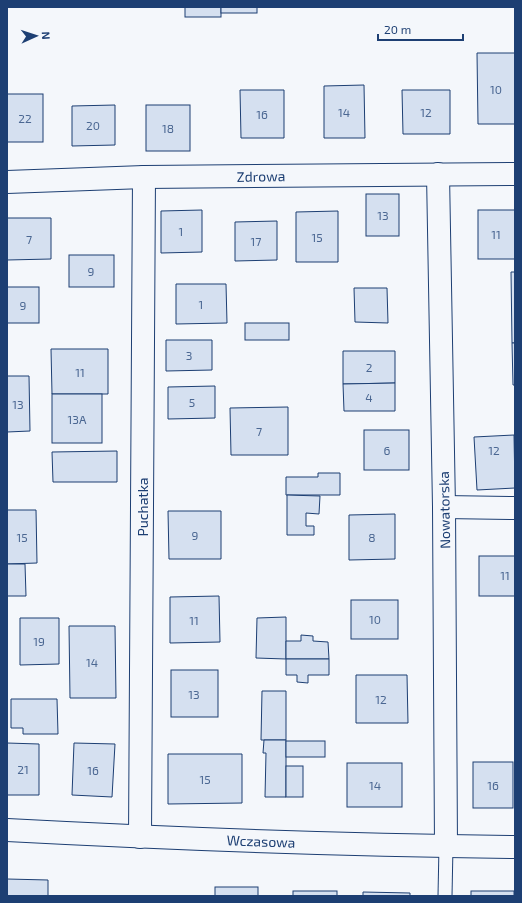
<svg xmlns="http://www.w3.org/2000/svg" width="522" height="903" font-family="'Exo 2',sans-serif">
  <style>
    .building { fill: #d5e0f0; stroke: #1d3f73 }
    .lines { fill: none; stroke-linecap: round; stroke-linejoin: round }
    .lane-casing { stroke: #1d3f73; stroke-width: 15 }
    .street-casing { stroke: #1d3f73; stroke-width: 24 }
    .lane { stroke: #f4f7fb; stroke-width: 13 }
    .street { stroke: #f4f7fb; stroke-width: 22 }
    .labels { text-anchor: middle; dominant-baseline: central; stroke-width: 3; stroke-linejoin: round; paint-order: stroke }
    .number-label { font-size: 12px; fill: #4b6792 }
    .street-label { font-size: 14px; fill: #1d3f73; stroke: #f4f7fb }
  </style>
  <rect width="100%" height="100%" fill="#f4f7fb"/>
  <g class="building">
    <rect x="185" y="7" width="36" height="10"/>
    <rect x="221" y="7" width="36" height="6"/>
    <polygon points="477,53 515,53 515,124 478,124"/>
    <polygon points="364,85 365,138 324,138 324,86"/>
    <polygon points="240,90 284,90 284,138 241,138"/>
    <polygon points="402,90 450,90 450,134 403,134"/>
    <rect x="7" y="94" width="36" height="48"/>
    <polygon points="115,105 115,145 72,146 72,106"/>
    <rect x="146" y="105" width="44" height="46"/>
    <rect x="366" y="194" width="33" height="42"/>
    <polygon points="202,210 202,252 161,253 161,211"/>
    <rect x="478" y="210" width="37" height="49"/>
    <polygon points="338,211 338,262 296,262 296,212"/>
    <polygon points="7,218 51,218 51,259 7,260"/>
    <polygon points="277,221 277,260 235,261 235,222"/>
    <rect x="69" y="255" width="45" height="32"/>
    <polygon points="511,272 515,272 515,343 512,343"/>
    <polygon points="176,284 226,284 227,323 176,324"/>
    <rect x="7" y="287" width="32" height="36"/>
    <polygon points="354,288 387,288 388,323 355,322"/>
    <rect x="245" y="323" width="44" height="17"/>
    <polygon points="166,340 212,340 212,370 166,371"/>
    <polygon points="512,343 515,343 515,385 513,385"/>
    <polygon points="51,349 108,349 108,394 52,394"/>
    <polygon points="343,351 395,351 395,383 343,384"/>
    <polygon points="7,376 29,376 30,431 7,432"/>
    <polygon points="395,383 395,411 344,411 343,384"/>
    <polygon points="215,386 215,418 168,419 168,387"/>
    <rect x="52" y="394" width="50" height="49"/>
    <polygon points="288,407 288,455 231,455 230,408"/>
    <rect x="364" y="430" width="45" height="40"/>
    <polygon points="514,435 515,488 477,490 474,437"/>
    <polygon points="117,451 117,482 53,482 52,452"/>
    <polygon points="318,473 340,473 340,495 286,495 286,477 318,477"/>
    <polygon points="287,495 320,496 319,514 306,513 306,526 314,526 314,535 287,535"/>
    <polygon points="7,510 36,510 37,563 7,564"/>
    <polygon points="168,511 221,511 221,559 169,559"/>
    <polygon points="395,514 395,559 349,560 349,515"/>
    <rect x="479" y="556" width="36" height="40"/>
    <polygon points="7,564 25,564 26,596 7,596"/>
    <polygon points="219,596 220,642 170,643 170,597"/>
    <rect x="351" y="600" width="47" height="39"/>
    <polygon points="286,617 286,659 256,658 257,618"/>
    <polygon points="20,618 59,618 59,664 20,665"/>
    <polygon points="69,626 115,626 116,698 70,698"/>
    <polygon points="301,635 313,636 313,641 328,642 329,659 286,659 286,641 301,641"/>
    <polygon points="286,659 329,659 329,675 308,675 308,683 297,682 297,675 286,675"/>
    <rect x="171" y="670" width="47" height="47"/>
    <polygon points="356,675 407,675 408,723 356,723"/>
    <polygon points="262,691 286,691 286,740 261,740"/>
    <polygon points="11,699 57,699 58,734 23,734 23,728 11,728"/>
    <polygon points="264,740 286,740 286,797 265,797 266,753 263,753"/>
    <rect x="286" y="741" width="39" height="16"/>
    <polygon points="7,743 39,744 39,795 7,795"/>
    <polygon points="74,743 115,744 112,797 72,795"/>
    <polygon points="168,754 242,754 242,803 168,804"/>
    <rect x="473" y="762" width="40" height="46"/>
    <rect x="347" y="763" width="55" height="44"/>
    <rect x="286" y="766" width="17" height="31"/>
    <polygon points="7,879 48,880 48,896 7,896"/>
    <rect x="215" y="887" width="43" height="9"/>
    <rect x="293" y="891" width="44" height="5"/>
    <rect x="471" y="891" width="43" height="5"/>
    <polygon points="363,892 410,893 410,896 363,896"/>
  </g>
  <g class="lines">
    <defs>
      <polyline id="lane" points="445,896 446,846"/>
      <g id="street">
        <polyline points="438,174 444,507 446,846"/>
        <polyline points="7,182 144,177 515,174"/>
        <polyline points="444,507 515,508"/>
        <path d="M7 830C176 839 346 845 515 847"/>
        <polyline points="140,837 144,177"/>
      </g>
    </defs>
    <use href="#lane" class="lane-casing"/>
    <use href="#street" class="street-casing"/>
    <use href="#lane" class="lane"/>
    <use href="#street" class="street"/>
  </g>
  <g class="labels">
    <g class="number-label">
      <text x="496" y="89">10</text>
      <text x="344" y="112">14</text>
      <text x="426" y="112">12</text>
      <text x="262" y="114">16</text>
      <text x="25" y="118">22</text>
      <text x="93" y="125">20</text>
      <text x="168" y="128">18</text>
      <text x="383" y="215">13</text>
      <text x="181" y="231">1</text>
      <text x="496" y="234">11</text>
      <text x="317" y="237">15</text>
      <text x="29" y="239">7</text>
      <text x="256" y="241">17</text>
      <text x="91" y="271">9</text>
      <text x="201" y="304">1</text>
      <text x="23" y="305">9</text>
      <text x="189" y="355">3</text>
      <text x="369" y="367">2</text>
      <text x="80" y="372">11</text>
      <text x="369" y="397">4</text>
      <text x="192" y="402">5</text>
      <text x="18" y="404">13</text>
      <text x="77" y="419">13A</text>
      <text x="259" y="431">7</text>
      <text x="387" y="450">6</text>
      <text x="494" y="450">12</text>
      <text x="195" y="535">9</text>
      <text x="22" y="537">15</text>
      <text x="372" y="537">8</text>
      <text x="505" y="575">11</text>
      <text x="375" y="619">10</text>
      <text x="194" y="620">11</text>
      <text x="39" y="641">19</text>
      <text x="92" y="662">14</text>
      <text x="194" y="694">13</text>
      <text x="381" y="699">12</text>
      <text x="23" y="769">21</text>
      <text x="93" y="770">16</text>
      <text x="205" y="779">15</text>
      <text x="375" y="785">14</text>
      <text x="493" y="785">16</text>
    </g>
    <g class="street-label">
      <text transform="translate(261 176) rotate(-1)">Zdrowa</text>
      <text transform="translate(142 507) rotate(-90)">Puchatka</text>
      <text transform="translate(444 510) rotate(-91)">Nowatorska</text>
      <text transform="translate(261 841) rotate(2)">Wczasowa</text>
    </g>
  </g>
  <rect width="522" height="903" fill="none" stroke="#1d3f73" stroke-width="16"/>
  <g transform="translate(36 36) rotate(87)" stroke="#f4f7fb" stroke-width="3" paint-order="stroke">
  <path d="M0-3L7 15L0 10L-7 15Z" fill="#1d3f73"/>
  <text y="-6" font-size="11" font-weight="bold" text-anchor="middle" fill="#1d3f73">N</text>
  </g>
  <path d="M378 34v6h85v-6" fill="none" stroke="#1d3f73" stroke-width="2"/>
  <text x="384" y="34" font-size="12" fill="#1d3f73" stroke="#f4f7fb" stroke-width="3" paint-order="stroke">20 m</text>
</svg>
